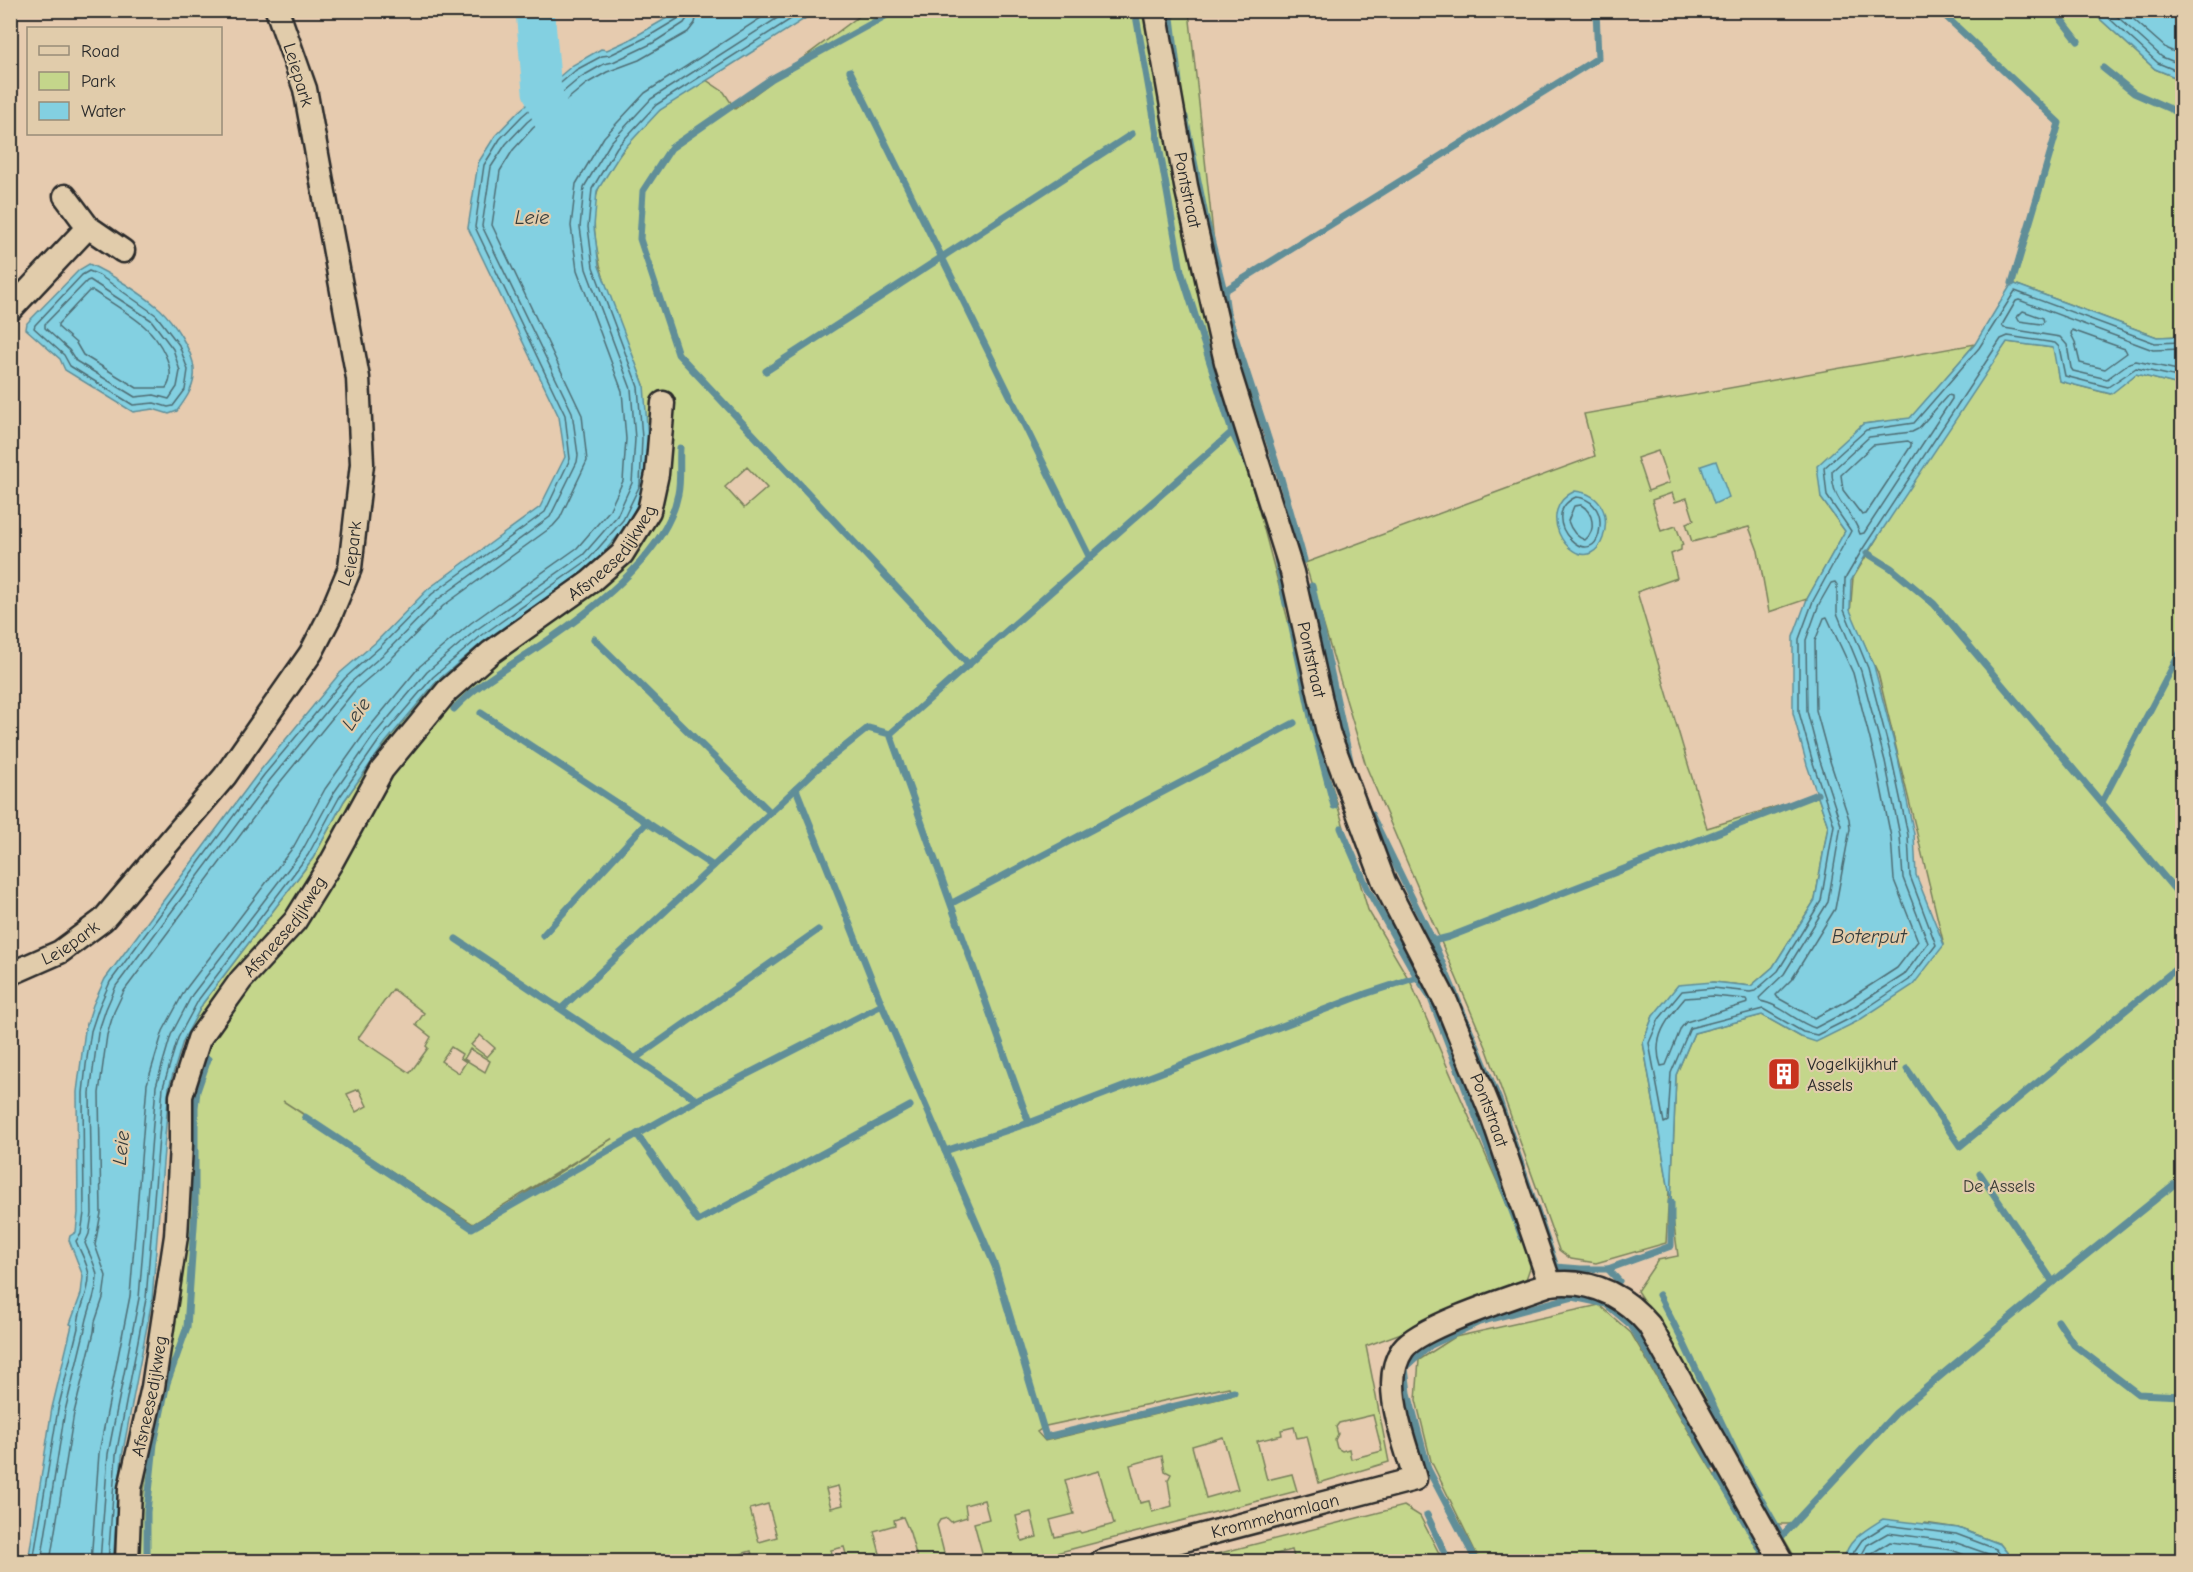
<svg xmlns="http://www.w3.org/2000/svg" width="2193" height="1572" font-family="'Comic Neue',sans-serif">
  <style>
    .green { fill: #c4d68b; stroke: #78805b; stroke-width: 1.5; fill-rule: evenodd }
    .water { fill: #83d0e1; stroke: #608e98; stroke-width: 1.5 }
    .lines { fill: none; stroke-linecap: round; stroke-linejoin: round }
    .shore { stroke: #4e6d74; stroke-width: 1.5 }
    .stream { stroke: #608e98; stroke-width: 7 }
    .river { stroke: #83d0e1; stroke-width: 39 }
    .street-casing { stroke: #2b2b2b; stroke-width: 27 }
    .street { stroke: #e1ccab; stroke-width: 22 }
    .labels { text-anchor: middle; dominant-baseline: central; stroke-width: 4.5; stroke-linejoin: round; paint-order: stroke }
    .street-label { font-size: 18px; fill: #2b2b2b; stroke: #e1ccab }
    .poi-label { font-size: 18px; fill: #2b2b2b; stroke: #e1ccab; text-anchor: start }
    .park-label { font-size: 18px; fill: #3a3c35; stroke: #e1ccab }
    .water-label { font-size: 20px; font-style: italic; fill: #343c3d; stroke: #e1ccab }
  </style>
  <rect width="100%" height="100%" fill="#e6cbaf"/>
  <filter id="ink" filterUnits="userSpaceOnUse"><feTurbulence type="fractalNoise" baseFrequency=".0167" numOctaves="2"/><feDisplacementMap in="SourceGraphic" scale="12" xChannelSelector="R" yChannelSelector="G"/><feConvolveMatrix kernelMatrix="1 2 1 2 8 2 1 2 1" color-interpolation-filters="sRGB"/></filter>
  <g filter="url(#ink)">
    <g class="green">
      <path d="M866 11H1189L1219 289 1260 421 1238 441 1260 514 1329 776 1368 910 1411 983 1532 1262 1523 1288 1366 1346 1389 1462 1319 1483 1307 1436 1297 1438 1294 1427 1281 1430 1282 1435 1257 1441 1267 1480 1292 1474 1297 1491 1025 1561H962L983 1556 974 1523 989 1519 984 1500 965 1505 967 1517 951 1522 947 1518 940 1520 937 1525 946 1561H908L917 1558 910 1533 903 1517 894 1520 895 1525 874 1531 882 1561H861L860 1560 848 1561 844 1547 831 1550 834 1562 773 1561 771 1556 754 1561 751 1551 727 1558V1562H136C140 1502 152 1445 159 1386 172 1275 183 1163 201 1052L183 1041 203 1003 313 858 344 801 385 743 437 680 484 641 644 385C623 329 583 253 597 193 602 173 644 123 660 110 673 98 691 90 706 80L724 92 735 109ZM747 467 767 488 744 508 725 487ZM393 989 424 1013 416 1025 431 1037 426 1046 428 1048 410 1073 358 1038ZM480 1035 495 1048 487 1057 471 1045ZM451 1047 462 1054 460 1058 466 1062 459 1073 441 1061ZM470 1049 490 1061 485 1072 464 1059ZM359 1089 367 1106 356 1112 347 1094ZM283 1101 473 1224 613 1138 472 1228ZM1229 1387 1231 1396 1045 1441 1037 1432 1046 1426ZM1373 1415 1382 1451 1351 1459 1349 1449 1342 1451 1337 1448 1335 1440 1338 1434 1336 1427 1339 1423ZM1223 1437 1238 1489 1206 1498 1192 1446ZM1162 1456 1165 1471 1171 1474 1168 1480 1172 1506 1152 1512 1149 1501 1140 1503 1130 1465ZM1099 1471 1114 1524 1081 1533 1079 1531 1055 1537 1050 1520 1074 1514 1065 1480ZM838 1486 843 1505 831 1508 826 1489ZM768 1504 777 1537 759 1542 750 1509ZM1031 1512 1037 1537 1022 1541 1016 1516Z"/>
      <polygon points="1937,11 2092,11 2101,20 2155,69 2182,80 2182,336 2157,337 2012,283 2057,123"/>
      <polygon points="2007,342 2054,348 2059,381 2110,394 2136,374 2179,385 2182,383 2182,1561 2014,1561 2000,1544 1958,1528 1925,1523 1845,1554 1844,1561 1797,1561 1780,1532 1797,1524 1755,1524 1655,1318 1637,1291 1658,1260 1678,1256 1671,1202 1676,1075 1694,1033 1762,1015 1801,1037 1944,945 1878,673 1850,614 1853,578 1928,453"/>
      <path d="M1975 344 1910 419 1863 424 1821 498 1845 531 1807 599 1769 612 1758 551 1749 527 1692 542 1686 523 1694 520 1687 498 1675 502 1672 493 1652 500 1661 531 1676 526 1683 545 1681 546V550L1671 554 1677 578 1637 592 1707 828 1817 794 1828 826 1815 900 1773 967 1751 986 1713 982 1653 1016 1643 1042 1669 1190 1666 1243 1596 1263 1571 1259 1559 1250 1486 1047 1366 766 1305 563 1595 456 1584 414ZM1658 451 1669 483 1648 491 1637 458Z"/>
      <polygon points="1599,1305 1631,1333 1765,1561 1480,1561 1431,1461 1416,1400 1419,1360 1455,1337"/>
      <polygon points="1404,1506 1420,1516 1443,1561 1295,1561 1292,1550 1264,1557 1265,1561 1189,1561"/>
    </g>
    <g class="water">
      <polygon points="679,11 817,11 660,110 622,151 597,191 594,227 599,266 644,385 648,439 646,486 628,524 593,565 484,641 437,681 385,743 344,801 313,858 203,1003 183,1041 169,1087 152,1300 122,1456 113,1561 28,1562 52,1408 72,1325 70,1324 81,1294 83,1276 69,1240 70,1236 76,1232 78,1213 77,1092 85,1030 93,1005 105,979 259,772 340,673 375,643 428,589 540,507 565,457 559,417 468,228 478,163 495,136 518,112 573,65 601,49 607,50 629,40"/>
      <polygon points="2092,11 2182,11 2182,80 2155,69 2101,20"/>
      <path d="M89 264C111 274 141 293 160 309 173 321 193 351 194 369 196 385 186 399 177 411L169 414 153 409 133 412 65 370 60 359 26 329 27 323 79 270Z"/>
      <polygon points="2012,283 2157,337 2182,336 2182,383 2179,385 2136,374 2111,394 2059,381 2053,348 2007,342 1867,553 1851,581 1850,610 1874,666 1898,758 1914,834 1916,875 1944,945 1913,985 1858,1021 1816,1042 1801,1037 1762,1015 1694,1033 1676,1075 1671,1202 1643,1042 1653,1016 1678,985 1713,982 1751,986 1773,967 1815,900 1828,826 1807,765 1793,713 1793,637 1807,599 1845,531 1821,498 1817,466 1863,424 1910,418 1975,344"/>
      <polygon points="1716,461 1729,497 1714,504 1701,466"/>
      <path d="M1575 491C1602 494 1610 515 1603 538 1601 544 1597 550 1591 553 1568 564 1534 510 1575 491Z"/>
      <path d="M1883 1519 1958 1528 2000 1544 2014 1561H1844C1846 1540 1867 1529 1883 1519Z"/>
    </g>
    <g class="lines">
      <g class="shore">
        <polyline points="2100,10 2158,63 2182,73"/>
        <polyline points="2110,10 2162,57 2182,65"/>
        <polyline points="2123,10 2167,49 2182,55"/>
        <polygon points="89,271 99,275 156,315 179,345 188,370 185,390 173,406 168,407 154,403 133,405 70,366 64,355 34,328 35,325 82,275"/>
        <polygon points="90,280 151,320 173,349 180,371 177,387 169,399 154,395 135,397 76,361 69,350 45,328 45,324 87,281"/>
        <path d="M93 291C110 302 129 313 144 326 158 338 179 370 166 388H137L83 355 76 343 58 327V324L89 291Z"/>
        <polygon points="2023,311 2043,318 2044,322 2041,324 2019,321 2017,317"/>
        <polygon points="2072,330 2125,349 2127,353 2105,369 2080,363 2075,342 2071,334"/>
        <polyline points="2182,342 2155,343 2015,291 1979,348 1914,423 1866,430 1824,468 1827,496 1851,531 1813,601 1799,639 1799,712 1813,763 1834,825 1821,901 1778,971 1755,991 1750,992 1713,988 1682,991 1659,1019 1649,1043 1664,1123 1668,1121 1671,1073 1690,1028 1763,1009 1803,1032 1817,1035 1855,1016 1909,980 1936,945 1910,876 1908,835 1892,760 1868,668 1844,610 1845,579 1862,550 2001,339 2008,336 2055,343 2059,347 2065,376 2108,387 2136,368 2182,378"/>
        <polyline points="2182,349 2153,350 2019,300 2016,301 2002,325 2004,328 2060,337 2067,345 2071,368 2073,371 2107,379 2129,363 2136,361 2182,371"/>
        <path d="M1948 395 1952 396V399L1864 533 1860 534C1851 507 1832 504 1832 471L1869 437 1912 432 1918 429Z"/>
        <polygon points="1908,441 1911,443 1911,446 1866,514 1862,515 1843,490 1841,475 1873,445"/>
        <path d="M1576 497C1591 498 1601 510 1600 525 1597 580 1532 517 1576 497Z"/>
        <path d="M1581 505C1593 512 1597 530 1585 540 1576 537 1571 530 1568 521L1574 506Z"/>
        <path d="M1835 582 1837 585V613L1861 671 1885 761 1900 836 1903 878 1928 943 1904 975 1851 1009 1815 1028C1796 1022 1780 1004 1760 1001L1759 998 1784 974 1828 902 1841 825 1820 761 1807 711 1806 640 1819 604 1831 583Z"/>
        <polygon points="1827,617 1853,673 1876,763 1891,837 1894,880 1918,941 1897,968 1846,1001 1814,1018 1778,998 1776,995 1792,979 1835,909 1850,829 1849,819 1829,758 1816,710 1815,641 1824,618"/>
        <path d="M1713 996 1746 999 1748 1003 1686 1022 1681 1028 1666 1065 1661 1066C1651 1038 1667 1019 1685 998Z"/>
        <path d="M33 1562 58 1409 78 1328C77 1311 89 1295 89 1277 89 1265 80 1252 76 1241L81 1234 84 1213 83 1093 86 1065 91 1031 99 1007 110 982 264 775 345 678 380 647 432 594 545 512 570 459 565 415 475 227 484 165 500 139 522 116 576 70 602 56 610 55 649 36 679 18 681 10"/>
        <path d="M41 1562 65 1411 85 1329C87 1311 97 1295 97 1276 96 1265 89 1254 85 1243L89 1234 92 1214 90 1093 98 1033 106 1009 116 986 270 780 350 683 385 653 437 600 550 517 577 462 578 455 572 412 482 226 491 167 506 144 527 122 581 77 604 64 613 62 653 43 684 23 688 17 689 10"/>
        <polyline points="50,1562 74,1413 94,1332 95,1322 103,1298 106,1276 95,1245 101,1213 99,1093 107,1035 114,1012 124,991 277,786 356,689 391,659 443,606 553,526 560,518 587,461 582,415 492,225 500,171 513,150 533,128 586,84 607,72 639,60 688,32 695,23 698,10"/>
        <polyline points="91,1562 99,1453 130,1296 147,1084 163,1031 185,990 294,846 325,789 367,730 420,666 471,623 577,548 609,511 623,481 626,439 622,391 577,270 571,226 576,184 604,137 645,93 773,10"/>
        <polyline points="100,1562 108,1454 139,1298 156,1086 171,1035 192,995 302,851 333,794 374,735 427,672 476,630 583,555 617,516 632,483 635,439 631,389 586,269 580,227 584,187 611,142 651,99 790,10"/>
        <polyline points="108,1562 116,1455 146,1299 163,1087 178,1038 199,999 308,855 339,798 380,739 433,677 481,636 588,560 623,520 640,485 642,438 638,387 593,267 588,227 592,189 617,147 656,105 805,10"/>
        <polyline points="1850,1562 1851,1556 1862,1540 1886,1525 1956,1534 1996,1549 2006,1562"/>
        <polyline points="1858,1562 1867,1545 1888,1533 1954,1542 1991,1555 1997,1562"/>
        <polyline points="1867,1562 1874,1552 1890,1542 1952,1550 1982,1562"/>
      </g>
      <g class="stream">
        <polyline points="896,10 771,79 671,148 643,191 640,239 678,354 969,665"/>
        <polyline points="1170,10 1179,82"/>
        <polyline points="1939,10 2059,123 2012,283"/>
        <polyline points="2054,10 2078,41"/>
        <polyline points="2103,68 2134,93 2182,114"/>
        <polyline points="850,71 1090,558"/>
        <polyline points="1185,117 1205,215 1224,291"/>
        <polyline points="766,371 1132,134"/>
        <polyline points="1232,432 1248,466"/>
        <polyline points="1867,553 1891,568 1934,604 2182,898"/>
        <polyline points="1277,559 1286,604"/>
        <polyline points="1304,560 1280,475 1227,312 1224,291 1598,58 1596,10"/>
        <polyline points="1312,586 1351,765"/>
        <polyline points="1291,623 1312,722 1334,806"/>
        <polyline points="594,639 770,812"/>
        <path d="M454 709C477 684 507 668 535 649 585 616 666 557 678 494 681 480 679 463 680 448"/>
        <polyline points="481,713 713,866"/>
        <polyline points="890,734 1232,432 1181,271 1135,10"/>
        <polyline points="796,789 882,1005 995,1266 1046,1437 1234,1392"/>
        <polyline points="2102,802 2182,649"/>
        <polyline points="1371,814 1433,941 1449,937 1817,794"/>
        <polyline points="1341,828 1368,890 1417,977"/>
        <polyline points="952,903 1294,723"/>
        <polyline points="543,935 647,822"/>
        <polyline points="1433,941 1499,1100 1556,1267 1581,1269 1608,1269"/>
        <polyline points="562,1008 818,768 868,728 890,734 1029,1123"/>
        <polyline points="636,1058 818,930"/>
        <polyline points="1907,1069 1960,1146 2182,964"/>
        <polyline points="697,1100 882,1005"/>
        <polyline points="305,1117 472,1228 697,1100 456,939"/>
        <polyline points="637,1134 698,1221 910,1106"/>
        <polyline points="945,1151 1029,1123 1368,993 1417,977 1430,996 1522,1237"/>
        <polyline points="1980,1174 2053,1282"/>
        <polyline points="1619,1281 1608,1269 1671,1246 1671,1202"/>
        <polyline points="1659,1295 1684,1344 1743,1468 1782,1536 1896,1413 2065,1272 2182,1178"/>
        <polyline points="2058,1321 2074,1345 2138,1394 2182,1396"/>
        <polyline points="1718,1476 1768,1562"/>
        <polyline points="1427,1515 1449,1562"/>
        <polyline points="147,1562 147,1512 154,1444 167,1383 187,1327 195,1212 195,1107 197,1091 208,1059"/>
        <polyline points="1477,1562 1428,1469 1408,1393 1405,1368 1431,1345 1479,1322 1573,1297 1606,1304 1631,1325 1713,1466"/>
      </g>
      <polyline class="river" points="535,10 542,91 562,142"/>
      <defs>
        <g id="street">
          <path id="s1" d="M1155 10 1186 186 1226 362 1292 572 1328 732 1384 882 1446 1002 1492 1115 1550 1284"/>
          <polyline points="65,196 88,227 123,251"/>
          <polyline points="10,310 88,227"/>
          <path id="s2" d="M10 974 60 952 103 920 225 776 311 653 330 616 350 568 362 464 358 378 305 89 277 10"/>
          <path id="s3" d="M127 1562 130 1488 153 1387 176 1236 181 1145V1096L199 1039 241 980 295 921 331 863 382 770 447 691 490 653 590 582 622 554 649 511 657 474 663 403"/>
          <path id="s4" d="M1101 1562 1415 1479C1407 1449 1393 1415 1393 1384 1393 1372 1396 1359 1403 1349 1420 1326 1519 1295 1550 1284 1590 1279 1623 1294 1649 1325L1782 1562"/>
        </g>
      </defs>
      <use href="#street" class="street-casing"/>
      <use href="#street" class="street"/>
    </g>
  </g>
  <defs>
    <symbol id="building-square" viewBox="-11 -11 22 22"><rect x="-9" y="-9" width="18" height="18" rx="4" fill="#c8321e" stroke="#e1ccab"/><path d="M-4-6H4V6H1V3H-1V6H-4ZM-2.5-4.3h1.7v1.8h-1.7ZM.8-4.3h1.7v1.8H.8ZM-2.5-1h1.7V.8h-1.7ZM.8-1h1.7V.8H.8Z" fill="#fff"/></symbol>
  </defs>
  <g fill-rule="evenodd">
    <use href="#building-square" x="1765" y="1055" width="38" height="38"/>
  </g>
  <g class="labels">
    <g class="street-label">
      <text transform="translate(298 75) rotate(73)">Leiepark</text>
      <text stroke="none"><textPath href="#s1" startOffset="183">Pontstraat</textPath></text>
      <text stroke="none"><textPath href="#s3" startOffset="1176">Afsneesedijkweg</textPath></text>
      <text stroke="none"><textPath href="#s2" startOffset="555">Leiepark</textPath></text>
      <text stroke="none"><textPath href="#s1" startOffset="669">Pontstraat</textPath></text>
      <text stroke="none"><textPath href="#s3" startOffset="672">Afsneesedijkweg</textPath></text>
      <text stroke="none"><textPath href="#s2" startOffset="68">Leiepark</textPath></text>
      <text stroke="none"><textPath href="#s1" startOffset="1155">Pontstraat</textPath></text>
      <text stroke="none"><textPath href="#s3" startOffset="168">Afsneesedijkweg</textPath></text>
      <text stroke="none"><textPath href="#s4" startOffset="180">Krommehamlaan</textPath></text>
    </g>
    <g class="poi-label">
      <text x="1807" y="1064">Vogelkijkhut<tspan x="1807" dy="21">Assels</tspan></text>
    </g>
    <g class="park-label">
      <text x="1999" y="1186">De Assels</text>
    </g>
    <g class="water-label">
      <text x="532" y="217">Leie</text>
      <text transform="translate(356 714) rotate(-55)">Leie</text>
      <text x="1869" y="936">Boterput</text>
      <text transform="translate(121 1148) rotate(-84)">Leie</text>
    </g>
  </g>
  <rect width="2193" height="1572" fill="none" stroke="#e1ccab" stroke-width="36"/>
  <rect x="18" y="18" width="2157" height="1536" fill="none" stroke="#2b2b2b" stroke-width="2" filter="url(#ink)"/>
  <rect x="27" y="27" width="195" height="108" fill="#e1ccab" stroke="#988c78" stroke-width="1.5"/>
  <rect x="39" y="46" width="30" height="9" fill="#e1ccab" stroke="#988c78" stroke-width="1.5"/>
  <text x="81" y="57" font-size="18" fill="#2b2b2b">Road</text>
  <rect x="39" y="72" width="30" height="18" fill="#c4d68b" stroke="#988c78" stroke-width="1.5"/>
  <text x="81" y="87" font-size="18" fill="#2b2b2b">Park</text>
  <rect x="39" y="102" width="30" height="18" fill="#83d0e1" stroke="#988c78" stroke-width="1.5"/>
  <text x="81" y="117" font-size="18" fill="#2b2b2b">Water</text>
</svg>
